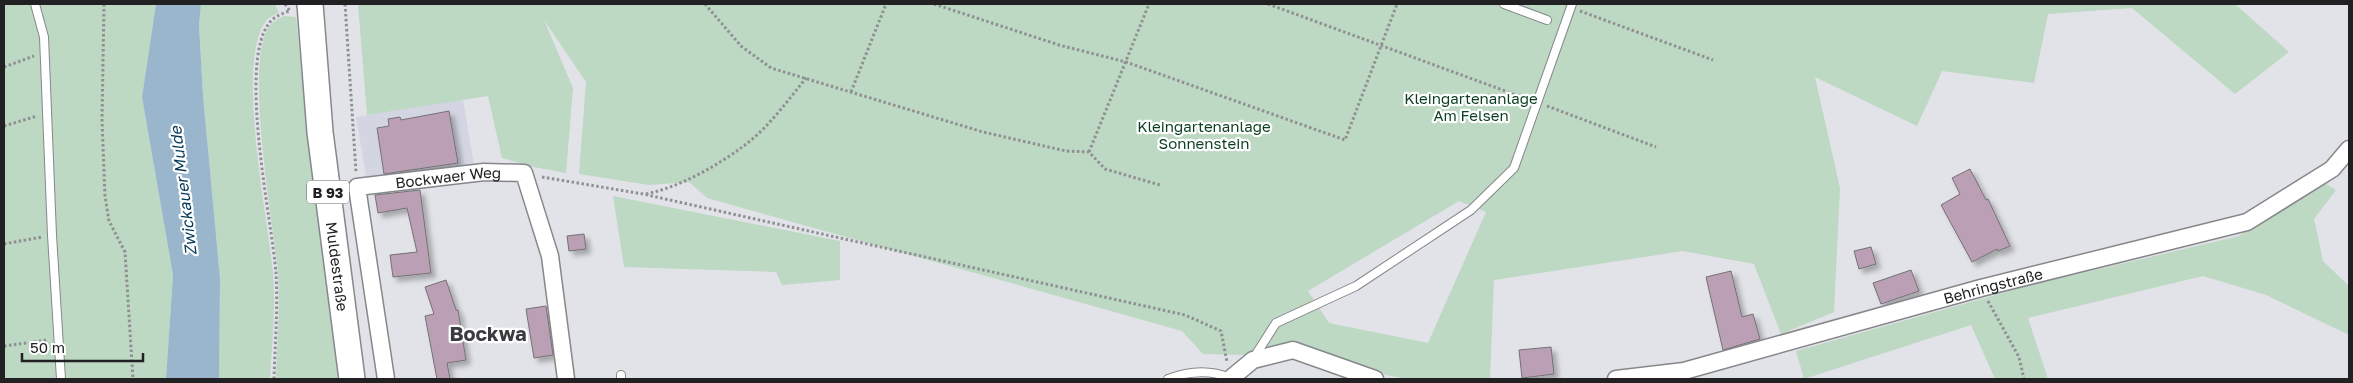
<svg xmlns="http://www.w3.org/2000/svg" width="2353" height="383" font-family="'Golos Text',sans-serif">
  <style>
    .built { fill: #d3d6e2 }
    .green { fill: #bdd8c3; fill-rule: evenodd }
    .water { fill: #99b6cc }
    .building { fill: #bb9fb5; stroke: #747174; filter: url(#shadow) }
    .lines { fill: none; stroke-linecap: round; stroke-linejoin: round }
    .service-casing { stroke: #86878b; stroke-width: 10 }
    .minor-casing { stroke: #86878b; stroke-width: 19 }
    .primary-casing { stroke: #86878b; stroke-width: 28 }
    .path { stroke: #8f9093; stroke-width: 3; stroke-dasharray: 2.5 2.5; stroke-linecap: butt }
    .service { stroke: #fff; stroke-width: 8 }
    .minor { stroke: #fff; stroke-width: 16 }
    .primary { stroke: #fff; stroke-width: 25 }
    .labels { text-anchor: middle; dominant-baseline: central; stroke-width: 4.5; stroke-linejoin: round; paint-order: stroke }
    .shield { fill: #fff; stroke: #646465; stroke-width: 1 }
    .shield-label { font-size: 14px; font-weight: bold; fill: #212123 }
    .park-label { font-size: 15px; fill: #0c3f21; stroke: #fff }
    .street-label { font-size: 15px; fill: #212123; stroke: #fff }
    .water-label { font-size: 16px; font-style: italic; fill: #083b5a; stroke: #fff }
    .district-label { font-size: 20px; font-weight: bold; fill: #3b3c3f; stroke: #fff }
  </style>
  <defs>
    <filter id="shadow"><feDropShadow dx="4.5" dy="4.5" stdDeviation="2.5" flood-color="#0004"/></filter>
  </defs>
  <rect width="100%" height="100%" fill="#e2e3e8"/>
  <polygon class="built" points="463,99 474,166 367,183 356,117"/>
  <g class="green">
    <polygon points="4,4 156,4 142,97 173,275 166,379 4,379"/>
    <path d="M201 4H275L279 12C275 15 269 17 266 21 235 61 268 219 273 273 276 308 272 344 270 379H219L220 278 203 96 199 25Z"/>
    <path d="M358 4H2235L2289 52 2235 94 2132 8 2048 14 2034 83 1942 71 1917 126 1815 77 1840 188 1834 312 1781 334 1754 264 1683 251 1494 280 1490 379H1406L1294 356 1203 354 1182 331 707 198 689 182 649 185 579 174 586 82 544 20 573 88 566 173 534 167 502 158 488 96 367 115ZM1459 201 1486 212 1428 343 1329 323 1308 291Z"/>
    <path d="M284 16 296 17 308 133 338 379H276C277 344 280 308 278 273 274 226 242 56 271 24 274 21 280 18 284 16Z"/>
    <polygon points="2323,182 2336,190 2314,219 2323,261 2349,286 2349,335 2266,295 2203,276 2028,318 2048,379 1995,379 1971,325 1804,379 1796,351 2024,287 2239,236"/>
    <polygon points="613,196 840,241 840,280 782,285 776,272 624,267"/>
  </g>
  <polygon class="water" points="156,4 201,4 199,25 203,96 220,278 219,379 166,379 173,275 142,97"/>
  <g class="building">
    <polygon points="449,111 458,163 384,174 377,128 389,126 388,119 400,117 401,120"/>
    <polygon points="1970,169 1986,200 1988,199 2010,246 1998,251 1997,249 1972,262 1941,205 1960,194 1952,178"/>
    <polygon points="420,190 431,273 393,277 390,255 417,252 407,208 378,213 375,195"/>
    <polygon points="584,234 586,249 569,251 567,236"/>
    <polygon points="1871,247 1876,264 1859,269 1854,251"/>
    <polygon points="1911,270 1919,291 1881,304 1873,283"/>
    <polygon points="1731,271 1742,317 1753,314 1760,339 1723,350 1706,277"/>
    <polygon points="446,280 456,310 458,310 466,360 447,363 450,379 437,379 425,316 434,314 425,287"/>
    <polygon points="546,306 553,355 534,358 526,309"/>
    <polygon points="1551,347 1554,374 1522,378 1519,350"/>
  </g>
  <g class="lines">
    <defs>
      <g id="service">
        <polyline points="35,4 44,37 52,235 61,379"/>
        <polyline points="1504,4 1547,20"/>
        <polyline points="331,190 357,187"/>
        <polyline points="1253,359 1276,323 1356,286 1471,210 1514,168 1572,4"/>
        <polyline points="621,375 621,379"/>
        <path d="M1168 379C1189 371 1209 369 1230 378"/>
      </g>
      <g id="minor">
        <path id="s1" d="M386 379 357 187 484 172 524 173 550 256 566 379"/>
        <polyline points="1230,379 1253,360 1293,350 1375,379"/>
        <path id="s2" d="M1616 379 1684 371 1981 288 2247 222 2332 169 2349 149"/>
      </g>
      <g id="primary">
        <path id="s3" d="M310 4 320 132 352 379"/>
      </g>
    </defs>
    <use href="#service" class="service-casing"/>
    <use href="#minor" class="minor-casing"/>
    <use href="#primary" class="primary-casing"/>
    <g class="path">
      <polyline points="104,4 102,120 105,196 109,221 125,252 133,379"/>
      <polyline points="285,4 290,11"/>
      <polyline points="345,4 356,172"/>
      <polyline points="705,4 741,46 771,68 983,132 1066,151 1089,152 1105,169 1160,185"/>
      <polyline points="934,4 1059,45 1126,62 1345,140 1397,4"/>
      <polyline points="1268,4 1527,99"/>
      <polyline points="1580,11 1713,60"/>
      <polyline points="4,67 34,56"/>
      <polyline points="851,92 886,4"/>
      <polyline points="1547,106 1656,147"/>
      <polyline points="4,126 37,116"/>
      <polyline points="1089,152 1149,4"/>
      <polyline points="542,177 643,194 1185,315 1221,331 1227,362"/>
      <path d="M646 194C680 187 717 166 745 145 769 127 788 100 807 77"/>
      <polyline points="4,244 42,237"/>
      <polyline points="1988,301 2019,357 2024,379"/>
      <polyline points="4,346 48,340"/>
      <path d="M274 379C275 344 278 308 276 273 272 221 237 61 270 22 275 16 282 14 289 11"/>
    </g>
    <use href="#service" class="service"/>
    <use href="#minor" class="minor"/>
    <use href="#primary" class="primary"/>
  </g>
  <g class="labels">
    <rect class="shield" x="307" y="180.5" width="42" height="23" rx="4"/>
    <g class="shield-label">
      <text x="328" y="192">B 93</text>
    </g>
    <g class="park-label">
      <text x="1471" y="98">Kleingartenanlage<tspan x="1471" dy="17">Am Felsen</tspan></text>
      <text x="1204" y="126">Kleingartenanlage<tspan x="1204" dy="17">Sonnenstein</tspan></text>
    </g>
    <g class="street-label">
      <text stroke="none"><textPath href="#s1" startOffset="286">Bockwaer Weg</textPath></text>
      <text stroke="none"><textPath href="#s3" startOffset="264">Muldestraße</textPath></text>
      <text stroke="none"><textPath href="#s2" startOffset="389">Behringstraße</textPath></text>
    </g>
    <g class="water-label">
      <text transform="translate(183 191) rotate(-97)">Zwickauer Mulde</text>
    </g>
    <g class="district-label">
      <text x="488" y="333">Bockwa</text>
    </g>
  </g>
  <rect width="2353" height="383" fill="none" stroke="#212123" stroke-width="10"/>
  <path d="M22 353v8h121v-8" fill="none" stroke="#212123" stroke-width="2.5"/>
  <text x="30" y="353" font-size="15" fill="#212123" stroke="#ffffff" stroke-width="4" paint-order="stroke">50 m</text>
</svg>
